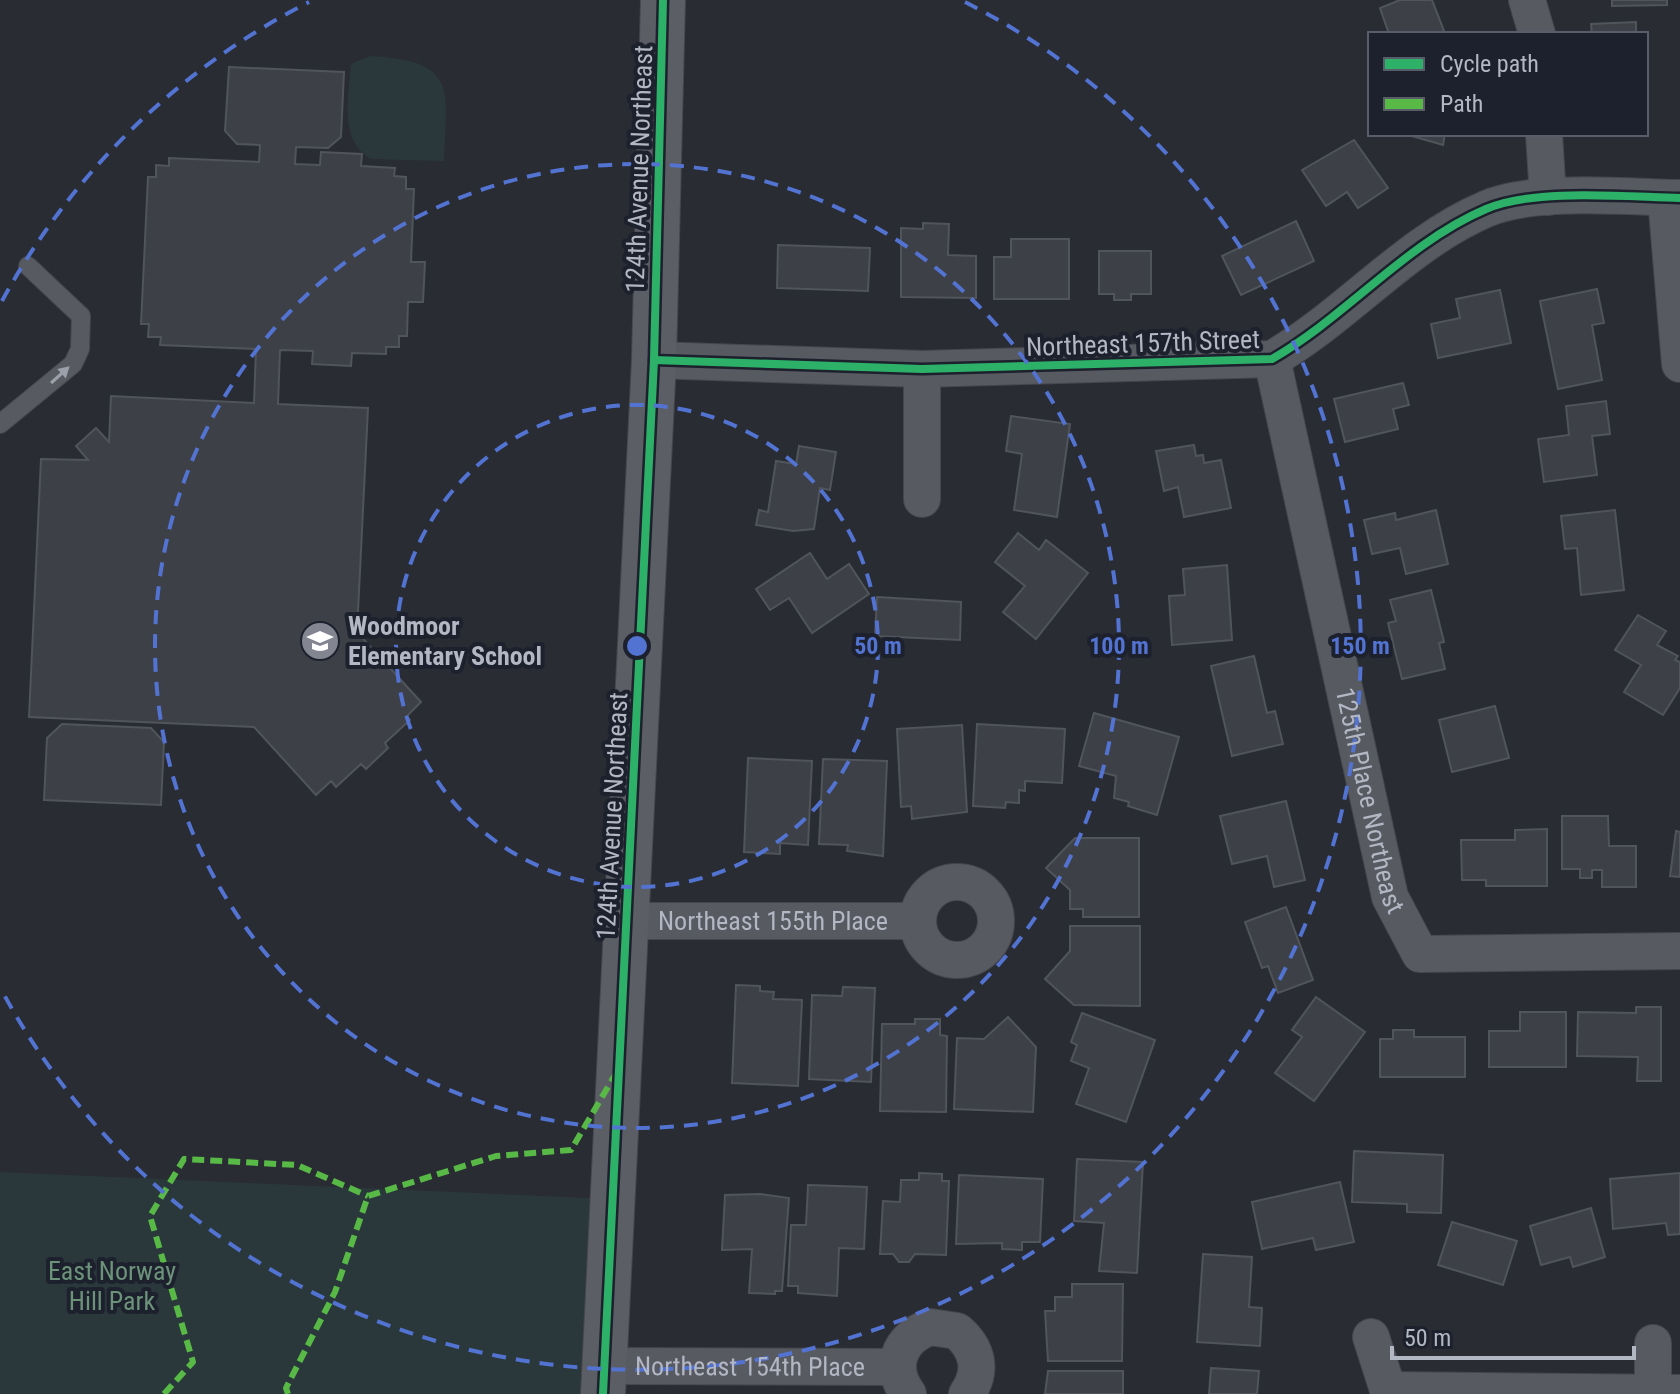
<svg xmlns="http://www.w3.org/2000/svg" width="1680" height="1394" font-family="'Roboto Condensed',sans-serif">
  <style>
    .green { fill: #2a383c }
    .building { fill: #3e4047; stroke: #50545b; stroke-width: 2 }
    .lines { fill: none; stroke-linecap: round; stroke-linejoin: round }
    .lane-casing { stroke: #45474d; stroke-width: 20 }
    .street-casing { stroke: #45474d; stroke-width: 38 }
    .secondary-casing { stroke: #45474d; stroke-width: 46 }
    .lane { stroke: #585a61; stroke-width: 18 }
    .street { stroke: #585a61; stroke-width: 36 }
    .secondary { stroke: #5c5e66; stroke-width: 44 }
    .quiet { stroke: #58b947; stroke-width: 6; stroke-dasharray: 12 6; stroke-linecap: butt }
    .cycleway-casing { stroke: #1d212d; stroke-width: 13 }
    .cycleway { stroke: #2db169; stroke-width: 8 }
    .oneway { fill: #9ca0ab }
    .ring { fill: none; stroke: #5273d1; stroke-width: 4; stroke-dasharray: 14 10 }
    .labels { text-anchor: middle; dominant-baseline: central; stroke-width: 8; stroke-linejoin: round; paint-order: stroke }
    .street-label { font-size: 26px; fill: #b3b7c4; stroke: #1d212d }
    .poi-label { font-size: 26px; font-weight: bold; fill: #b3b7c4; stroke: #1d212d; text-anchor: start }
    .park-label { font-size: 26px; fill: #6c937a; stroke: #1d212d }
    .centre { fill: #5273d1; stroke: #1d212d; stroke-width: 4 }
    .ring-label { font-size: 24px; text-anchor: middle; font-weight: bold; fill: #5273d1; stroke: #1d212d; stroke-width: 8; stroke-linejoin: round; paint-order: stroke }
  </style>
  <rect width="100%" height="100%" fill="#292c33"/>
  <g class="green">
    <path d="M370 56C458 61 447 87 444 161L371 159C338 140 349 96 351 64Z"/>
    <polygon points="0,1172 612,1199 603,1394 0,1394"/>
  </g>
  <g class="building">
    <polygon points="1400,0 1432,0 1444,31 1435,34 1389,34 1380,8"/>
    <polygon points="1612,0 1667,0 1667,5 1612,6"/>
    <polygon points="1636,22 1636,34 1592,34 1591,24"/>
    <polygon points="229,67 344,72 341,137 328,148 296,147 295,164 320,165 321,152 362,154 361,166 395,168 394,176 406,177 406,189 414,189 411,262 425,262 423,302 408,302 407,336 399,336 399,347 386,347 386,354 352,353 351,366 312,364 313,351 280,350 278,404 368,408 357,632 421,702 407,716 410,720 385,743 388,748 366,769 361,764 336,787 331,781 316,795 254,727 29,717 41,459 88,460 76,446 96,428 109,442 111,396 254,403 256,349 160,345 161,337 148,337 149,324 141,324 148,177 156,177 156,165 169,166 169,158 259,162 260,145 237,144 225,131"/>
    <polygon points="1405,134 1445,134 1443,145"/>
    <polygon points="1354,140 1388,188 1358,208 1347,192 1326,206 1302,170"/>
    <polygon points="1296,221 1314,261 1241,295 1222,256"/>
    <polygon points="923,223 949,224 948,255 976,256 976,298 901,297 901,228 923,229"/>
    <polygon points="1011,239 1069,239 1069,299 994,299 994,257 1011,257"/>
    <polygon points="778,245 870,248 868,291 777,288"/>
    <polygon points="1099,251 1151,251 1151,294 1131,294 1131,300 1114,300 1114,294 1099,294"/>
    <polygon points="1597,289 1604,323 1592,325 1602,380 1558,389 1540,301"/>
    <polygon points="1500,290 1511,343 1438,358 1431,324 1460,318 1456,299"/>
    <polygon points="1403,383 1409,405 1393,409 1398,429 1345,442 1334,399"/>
    <polygon points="1606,401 1610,434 1592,436 1597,475 1544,482 1538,439 1569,435 1566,406"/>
    <polygon points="1011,416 1070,424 1057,517 1014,510 1022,454 1006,451"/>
    <polygon points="1194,445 1196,456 1203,455 1204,463 1221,460 1231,508 1184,517 1178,487 1164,491 1156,451"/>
    <polygon points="799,446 836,452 830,490 820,488 814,529 793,531 756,525 759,510 768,512 776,461 796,464"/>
    <polygon points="1436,510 1448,564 1406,574 1400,548 1372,554 1364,520 1395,513 1396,520"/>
    <polygon points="1615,510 1624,590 1581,595 1577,548 1565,549 1561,516"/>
    <polygon points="1018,533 1039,550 1046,540 1088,573 1036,639 1003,612 1025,586 995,562"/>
    <polygon points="810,553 827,579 849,564 869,594 812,633 789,598 770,610 756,589"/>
    <polygon points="1227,565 1232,640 1172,645 1169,596 1185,595 1183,569"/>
    <polygon points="1431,590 1444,642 1439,643 1445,669 1402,679 1388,623 1396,621 1390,600"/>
    <polygon points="877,597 961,602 960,640 875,636"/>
    <polygon points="1638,615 1666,631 1657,645 1678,656 1675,660 1680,662 1680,688 1663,715 1624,692 1641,665 1615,650"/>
    <polygon points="1254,656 1267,713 1275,711 1283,744 1232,756 1211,666"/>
    <polygon points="1495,706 1509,758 1452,772 1439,720"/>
    <polygon points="1094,713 1179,737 1157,815 1128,806 1129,802 1114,798 1116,776 1079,766"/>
    <polygon points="62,724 151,728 164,742 161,805 44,800 47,738"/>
    <polygon points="977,724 1065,729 1062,783 1025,781 1025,791 1019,790 1019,803 1006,802 1005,808 973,806"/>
    <polygon points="962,725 967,812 912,819 911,806 901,807 897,729"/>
    <polygon points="748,758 812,761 808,845 780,843 780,854 744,852"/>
    <polygon points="823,759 887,761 883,856 847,851 848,845 819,844"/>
    <polygon points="1286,801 1305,880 1274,887 1267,856 1232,864 1220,816"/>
    <polygon points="1562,816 1608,816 1609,846 1636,846 1636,887 1602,887 1602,870 1592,870 1592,878 1580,878 1580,869 1562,869"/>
    <polygon points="1547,829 1547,886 1486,886 1486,880 1462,880 1461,840 1515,840 1515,830"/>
    <polygon points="1676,831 1680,832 1680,877 1670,876"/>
    <polygon points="1075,838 1139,838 1139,917 1083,917 1083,909 1070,909 1070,890 1046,868"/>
    <polygon points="1286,907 1313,980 1278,993 1268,966 1262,968 1245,922"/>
    <polygon points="1070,926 1140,926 1140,1006 1074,1005 1045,979 1070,951"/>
    <polygon points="736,985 760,986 760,991 774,992 773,999 802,1000 798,1086 732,1083"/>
    <polygon points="843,987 875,988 871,1082 809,1079 812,995 842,996"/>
    <polygon points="1316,997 1365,1032 1314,1101 1275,1073 1302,1037 1292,1030"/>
    <polygon points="1636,1007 1661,1007 1661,1081 1637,1081 1638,1057 1577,1056 1578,1012 1636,1013"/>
    <polygon points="1520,1012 1566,1012 1566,1067 1489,1067 1489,1031 1520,1031"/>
    <polygon points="1082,1013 1155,1040 1126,1122 1076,1104 1089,1068 1071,1061 1077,1045 1071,1042"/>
    <polygon points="1008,1017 1036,1047 1033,1112 954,1109 957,1038 984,1039"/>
    <polygon points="915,1019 940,1019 940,1035 947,1036 946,1112 880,1111 882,1024 915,1024"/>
    <polygon points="1393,1030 1414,1030 1414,1037 1465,1037 1465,1077 1380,1077 1380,1039 1393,1039"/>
    <polygon points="1354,1151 1443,1155 1441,1213 1407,1212 1407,1204 1352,1202"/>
    <polygon points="1077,1159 1143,1162 1137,1273 1099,1271 1104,1223 1074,1221"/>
    <polygon points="919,1173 942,1174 942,1181 949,1181 946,1255 915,1254 909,1262 899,1262 893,1254 880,1254 883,1201 900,1202 901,1180 919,1180"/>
    <polygon points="1680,1173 1680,1234 1668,1235 1666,1223 1613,1229 1610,1179"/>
    <polygon points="959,1175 1043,1179 1040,1242 1022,1242 1022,1250 1002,1249 1002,1243 956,1244"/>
    <polygon points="1340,1182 1354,1242 1316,1250 1313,1238 1262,1249 1252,1202"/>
    <polygon points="808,1185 867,1187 864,1249 839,1248 837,1296 798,1293 798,1286 788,1286 791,1225 806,1225"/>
    <polygon points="760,1194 789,1198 782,1291 775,1291 775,1294 749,1293 752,1249 722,1250 725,1195"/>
    <polygon points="1591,1208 1605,1257 1573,1267 1570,1257 1541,1265 1530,1226"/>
    <polygon points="1452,1222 1517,1241 1503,1285 1438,1265"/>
    <polygon points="1203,1254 1252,1257 1249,1307 1262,1308 1260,1346 1197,1342"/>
    <polygon points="1072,1284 1123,1284 1122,1361 1048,1361 1045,1311 1055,1311 1055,1297 1072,1297"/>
    <polygon points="1211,1368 1259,1371 1257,1394 1209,1394"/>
    <polygon points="1048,1371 1123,1371 1123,1394 1045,1394"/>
  </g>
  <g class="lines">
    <defs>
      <polyline id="lane" points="0,424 73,364 80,349 81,316 28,266"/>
      <g id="street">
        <polyline points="1527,0 1537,34"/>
        <polyline points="1544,134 1548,197"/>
        <polyline points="1666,198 1680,364"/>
        <path id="s1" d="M1272 359 1390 897 1420 954 1680 951"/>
        <path d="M654 360 922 369 1272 359C1347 316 1406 243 1486 209 1534 188 1627 197 1680 198"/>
        <polyline points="922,369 922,499"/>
        <circle cx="957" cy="921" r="39"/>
        <path id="s2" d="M627 921H917"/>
        <polyline points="1371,1337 1388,1390"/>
        <polyline points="1653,1343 1653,1393"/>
        <path id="s3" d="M604 1366 897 1367"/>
        <polyline points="1388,1390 1680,1393"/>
        <path d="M908 1394C888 1367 899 1338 930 1327L957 1331C978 1349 983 1371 967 1394"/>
      </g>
      <polyline id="secondary" points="603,1394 654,360 663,0"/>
    </defs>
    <use href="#lane" class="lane-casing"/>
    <use href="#street" class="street-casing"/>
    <use href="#secondary" class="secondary-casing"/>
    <use href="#lane" class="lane"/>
    <use href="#street" class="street"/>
    <use href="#secondary" class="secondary"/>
    <g class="quiet">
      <polyline points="164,1394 193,1362 150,1216 184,1159 297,1165 368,1196"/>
      <polyline points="288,1394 286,1388 335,1292 368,1196 496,1156 571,1150 615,1075"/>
    </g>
    <defs>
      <g id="cycleway">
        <path d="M654 360 922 369 1272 359C1347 316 1406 243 1486 209 1534 188 1627 197 1680 198"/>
        <polyline points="603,1394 654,360 663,0"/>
      </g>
    </defs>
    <use href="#cycleway" class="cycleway-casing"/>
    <use href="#cycleway" class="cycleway"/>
  </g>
  <defs><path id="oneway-solid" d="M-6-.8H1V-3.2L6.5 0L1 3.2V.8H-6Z" transform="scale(2)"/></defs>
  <use class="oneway" href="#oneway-solid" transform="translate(60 375) rotate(-42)"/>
  <g class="ring">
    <circle cx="637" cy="646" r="241"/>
    <circle cx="637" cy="646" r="482"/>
    <path d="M2 301A723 723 0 0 1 309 2M965 2A723 723 0 1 1 2 991"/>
  </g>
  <defs>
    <symbol id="school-disc" viewBox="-11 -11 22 22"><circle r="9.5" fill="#838691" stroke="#1d212d"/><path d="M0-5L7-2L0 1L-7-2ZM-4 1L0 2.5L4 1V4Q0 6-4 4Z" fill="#fff"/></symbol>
  </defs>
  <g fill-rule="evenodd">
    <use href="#school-disc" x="298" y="619" width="44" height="44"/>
  </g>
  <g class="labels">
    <g class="street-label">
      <text transform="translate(639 169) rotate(-88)">124th Avenue Northeast</text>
      <text transform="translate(1143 343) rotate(-2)">Northeast 157th Street</text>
      <text stroke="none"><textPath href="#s1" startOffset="452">125th Place Northeast</textPath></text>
      <text transform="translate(612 816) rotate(-87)">124th Avenue Northeast</text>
      <text stroke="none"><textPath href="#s2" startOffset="146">Northeast 155th Place</textPath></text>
      <text stroke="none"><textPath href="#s3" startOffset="146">Northeast 154th Place</textPath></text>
    </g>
    <g class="poi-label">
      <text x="348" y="626">Woodmoor<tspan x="348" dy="30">Elementary School</tspan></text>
    </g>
    <g class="park-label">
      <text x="112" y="1271">East Norway<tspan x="112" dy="30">Hill Park</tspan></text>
    </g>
  </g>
  <circle cx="637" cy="646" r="12" class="centre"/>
  <g class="ring-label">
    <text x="878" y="654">50 m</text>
    <text x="1119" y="654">100 m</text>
    <text x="1360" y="654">150 m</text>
  </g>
  <rect x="1368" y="32" width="280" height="104" fill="#1d212d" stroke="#595d69" stroke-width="2"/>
  <rect x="1384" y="58" width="40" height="12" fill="#2db169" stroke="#595d69" stroke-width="2"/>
  <text x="1440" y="72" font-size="24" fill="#b3b7c4">Cycle path</text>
  <rect x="1384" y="98" width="40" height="12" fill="#58b947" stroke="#595d69" stroke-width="2"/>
  <text x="1440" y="112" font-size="24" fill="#b3b7c4">Path</text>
  <path d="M1392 1346v12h242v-12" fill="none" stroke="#b3b7c4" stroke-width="4"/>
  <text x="1404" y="1346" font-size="24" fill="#b3b7c4" stroke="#1d212d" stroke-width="6" paint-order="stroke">50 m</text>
</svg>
